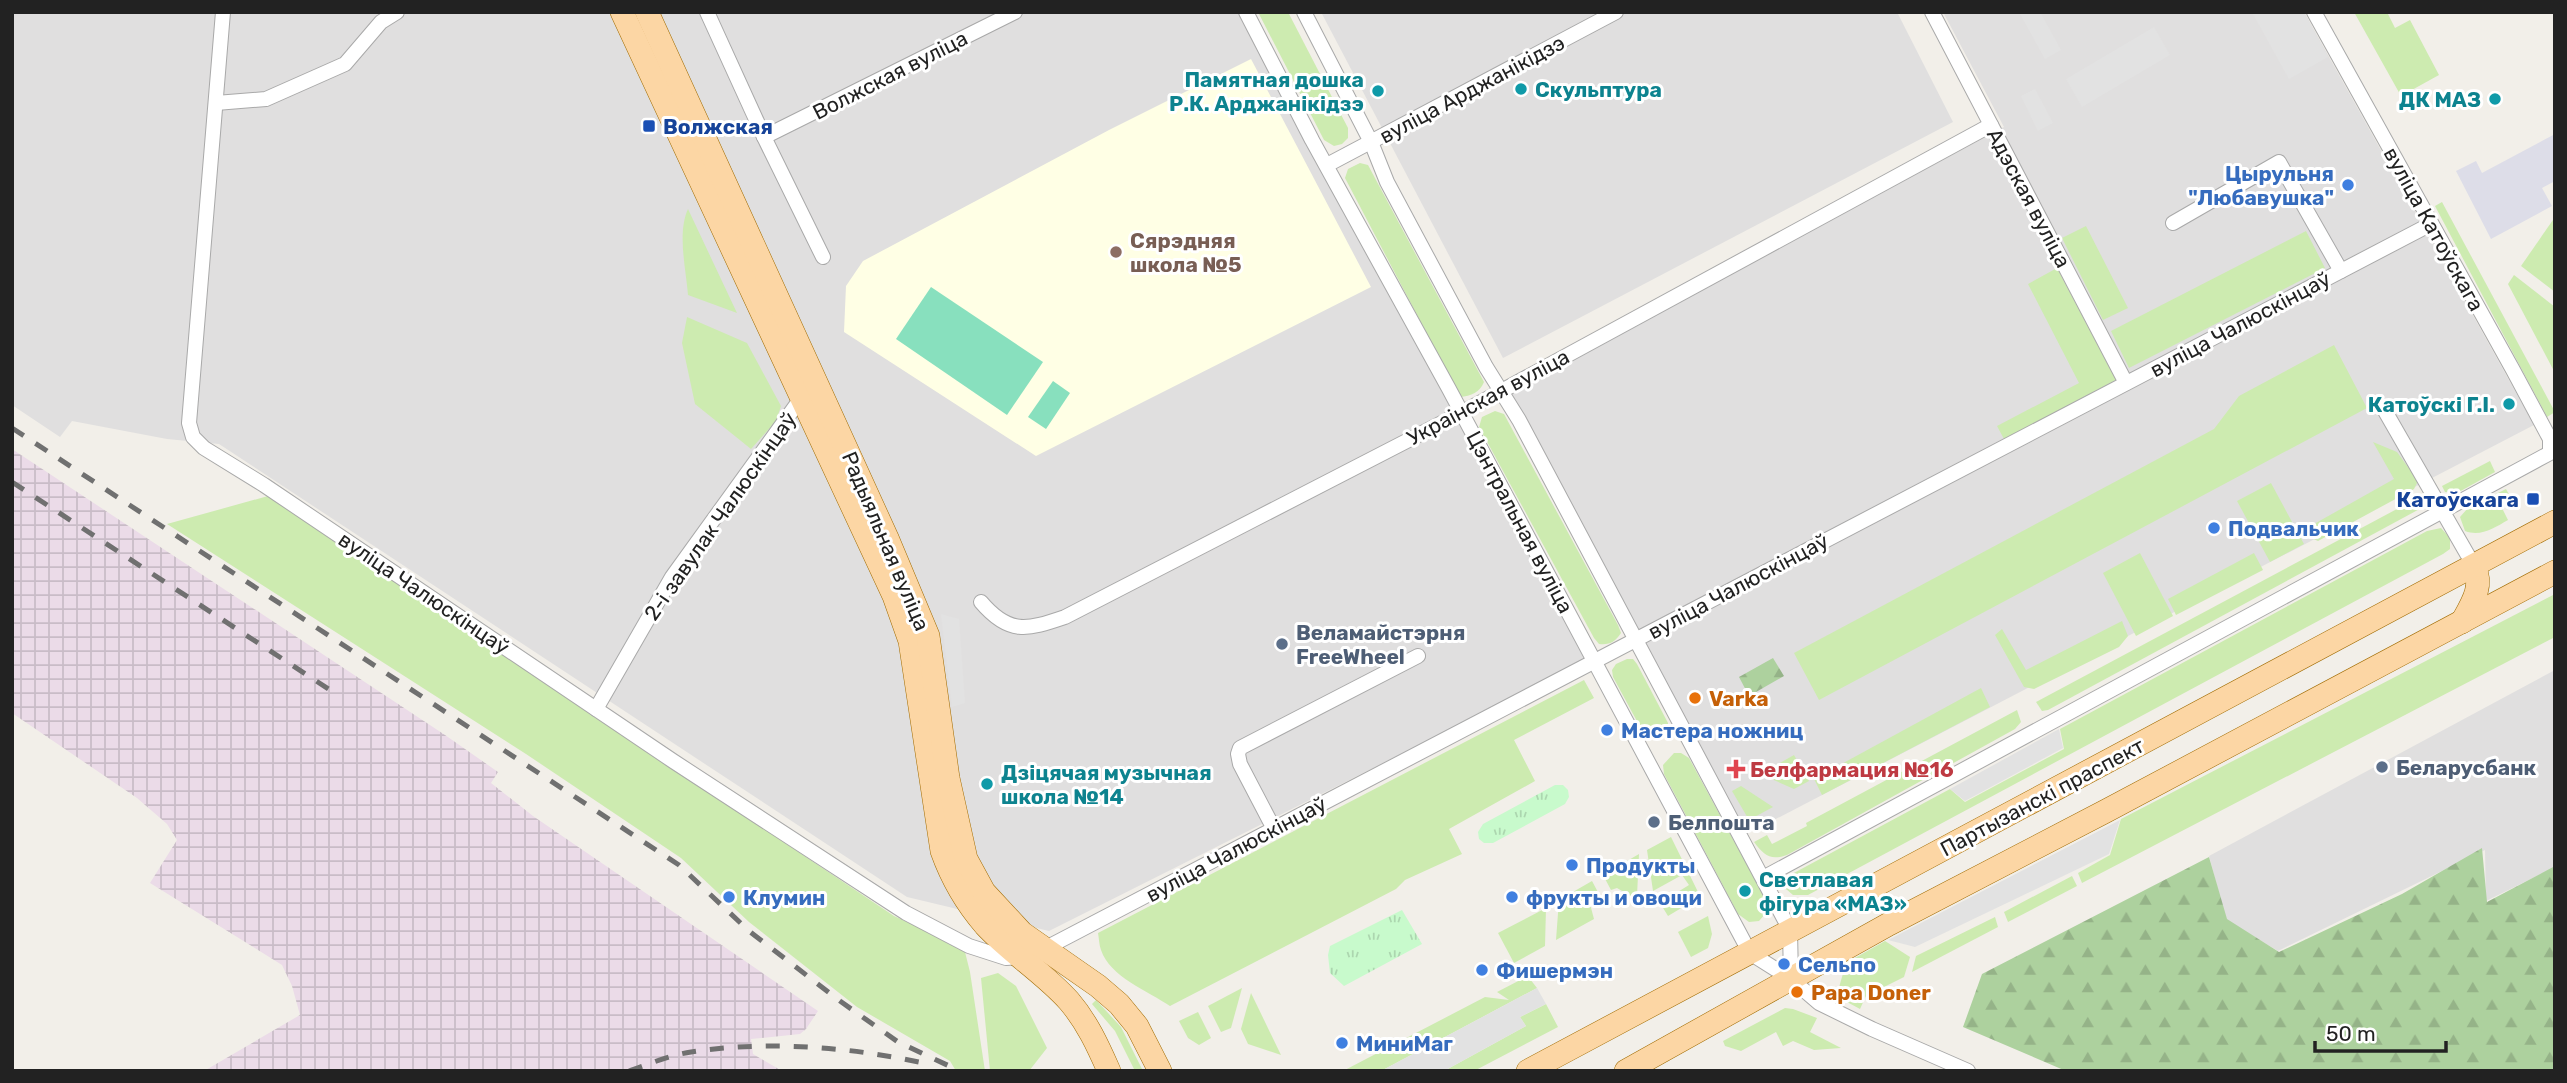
<svg xmlns="http://www.w3.org/2000/svg" width="2567" height="1083" font-family="Rubik,sans-serif">
  <style>
    .residential { fill: #e0dfdf }
    .industrial { fill: url(#industrial-grid) }
    .education { fill: #ffffe5 }
    .grass { fill: #cdebb0 }
    .forest { fill: url(#forest-firs) }
    .park { fill: url(#park-tufts) }
    .pitch { fill: #88e0be }
    .parking { fill: #e2e2e2 }
    .plaza { fill: #dddde8 }
    .lines { fill: none; stroke-linecap: round; stroke-linejoin: round }
    .minor-casing { stroke: #a9a9a9; stroke-width: 16 }
    .primary-casing { stroke: #a06b00; stroke-width: 24 }
    .minor { stroke: #fff; stroke-width: 14 }
    .primary { stroke: #fcd6a4; stroke-width: 23 }
    .rail { stroke: #707070; stroke-width: 5; stroke-dasharray: 14 14; stroke-linecap: butt }
    .culture-dot { fill: #0f9aa8; stroke: #fff; stroke-width: 2.5 }
    .transit-dot { fill: #1a4fb4; stroke: #fff; stroke-width: 2.5 }
    .shop-dot { fill: #3f7fe0; stroke: #fff; stroke-width: 2.5 }
    .education-dot { fill: #8d6e63; stroke: #fff; stroke-width: 2.5 }
    .service-dot { fill: #5c6f8a; stroke: #fff; stroke-width: 2.5 }
    .food-dot { fill: #e8710a; stroke: #fff; stroke-width: 2.5 }
    .health-dot { fill: #e0444e; stroke: #fff; stroke-width: 2.5 }
    .labels { text-anchor: middle; dominant-baseline: central; stroke-width: 6; stroke-linejoin: round; paint-order: stroke }
    .street-label { font-size: 21px; fill: #222; stroke: #fff }
    .culture-label { font-size: 21px; font-weight: bold; fill: #0d838f; stroke: #fff; text-anchor: end }
    .transit-label { font-size: 21px; font-weight: bold; fill: #164399; stroke: #fff; text-anchor: start }
    .shop-label { font-size: 21px; font-weight: bold; fill: #366cbe; stroke: #fff; text-anchor: start }
    .education-label { font-size: 21px; font-weight: bold; fill: #785e54; stroke: #fff; text-anchor: start }
    .service-label { font-size: 21px; font-weight: bold; fill: #4e5e75; stroke: #fff; text-anchor: start }
    .food-label { font-size: 21px; font-weight: bold; fill: #c56008; stroke: #fff; text-anchor: start }
    .health-label { font-size: 21px; font-weight: bold; fill: #be3a42; stroke: #fff; text-anchor: start }
  </style>
  <defs>
    <pattern id="industrial-grid" width="8" height="8" patternUnits="userSpaceOnUse" patternTransform="scale(1.75)"><rect width="8" height="8" fill="#ebdbe8"/><path d="M0 4h8M4 0v8" fill="none" stroke="#c9bcc7"/></pattern>
    <pattern id="forest-firs" width="22" height="20" patternUnits="userSpaceOnUse" patternTransform="scale(1.75)"><rect width="22" height="20" fill="#add19e"/><path d="M5 1l3.5 6h-7zM16 11l3.5 6h-7z" fill="#95b388"/></pattern>
    <pattern id="park-tufts" width="24" height="20" patternUnits="userSpaceOnUse" patternTransform="scale(1.75)"><rect width="24" height="20" fill="#c8facc"/><path d="M3 7l-1-3M5 7V3M7 7l1-3M15 17l-1-3M17 17v-4M19 17l1-3" fill="none" stroke="#acd6af"/></pattern>
  </defs>
  <rect width="100%" height="100%" fill="#f2efe9"/>
  <g class="residential">
    <polygon points="12,12 1238,12 1588,660 1049,931 907,897 219,444 167,439 72,421 60,437 12,405"/>
    <polygon points="1321,12 1897,12 1953,122 1503,358"/>
    <polygon points="1943,12 2304,12 2534,425 1747,834 1509,392 2004,127"/>
    <polygon points="2555,670 2555,867 2486,901 2485,850 2278,951 2226,920 2209,856"/>
  </g>
  <polygon class="industrial" points="12,449 445,735 498,772 491,783 533,816 818,1011 806,1029 800,1034 751,1039 753,1054 782,1071 204,1071 300,1015 292,986 282,965 150,883 177,840 167,824 137,798 12,713"/>
  <polygon class="education" points="1251,59 1371,287 1036,456 844,332 846,286 863,261 1109,130"/>
  <g class="grass">
    <polygon points="1258,12 1288,12 1348,128 1348,138 1342,144 1334,146 1324,140"/>
    <polygon points="2354,12 2387,12 2395,28 2410,20 2439,75 2401,96"/>
    <path d="M1360 163 1368 165 1484 382C1480 392 1471 396 1460 397L1345 178 1348 169Z"/>
    <polygon points="2442,202 2555,412 2547,417 2435,206"/>
    <path d="M688 209 737 313 688 295C686 269 677 233 688 209Z"/>
    <polygon points="2555,217 2555,292 2521,266"/>
    <polygon points="2086,226 2128,308 2103,320 2062,238"/>
    <polygon points="2306,231 2325,268 2129,368 2111,331"/>
    <polygon points="2057,268 2116,380 2004,439 1997,426 2079,383 2028,284"/>
    <polygon points="2514,275 2555,307 2555,373 2508,284"/>
    <polygon points="687,317 747,343 781,406 776,421 751,449 695,404 682,343"/>
    <polygon points="2334,345 2367,408 1819,700 1794,653 2214,429 2239,396"/>
    <path d="M1495 411 1504 414 1618 625 1621 633C1615 642 1610 645 1599 644L1594 638 1479 427 1482 417Z"/>
    <polygon points="2373,442 2397,452 2418,481 2414,489 2318,541 2309,537 2307,528 2394,479"/>
    <polygon points="2490,461 2495,472 2457,493 2445,492 2442,486"/>
    <polygon points="2271,483 2304,544 2270,562 2237,501"/>
    <path d="M2506 489 2511 498 2500 504 2508 520C2494 528 2481 537 2465 531L2460 517 2468 508Z"/>
    <polygon points="2425,494 2428,499 2427,505 2048,710 2042,711 2036,702"/>
    <polygon points="268,496 894,916 964,948 970,972 985,1071 956,1071 950,1061 857,1007 749,922 681,858 526,754 167,524"/>
    <polygon points="2441,528 2450,538 2450,549 2443,554 1808,895 1793,895 1786,889 1786,882 1792,874 1950,789 1965,802 2064,749 2060,729 2427,531"/>
    <polygon points="2140,553 2173,616 2136,636 2103,573"/>
    <polygon points="2254,553 2263,570 2176,615 2168,599"/>
    <polygon points="2555,594 2555,637 2082,883 2078,873 2110,855 2121,819"/>
    <polygon points="2122,621 2128,636 2119,647 2034,689 2024,687 1995,635 2002,629 2026,670"/>
    <polygon points="1627,659 1633,659 1637,664 1668,723 1668,730 1661,738 1651,740 1645,736 1613,677 1612,670 1616,664"/>
    <path d="M1584 680 1594 698 1514 740 1535 781 1449 829 1462 854 1405 880 1396 889 1170 1006C1148 991 1110 977 1101 950 1099 945 1099 938 1098 933Z"/>
    <polygon points="1981,688 1990,707 1822,795 1814,779"/>
    <path d="M2017 710 2021 722 2015 729 1787 855C1770 861 1764 855 1754 842L1767 835 1772 844 1807 826 1806 823Z"/>
    <polygon points="1674,753 1681,753 1689,758 1766,900 1766,913 1759,921 1749,922 1738,914 1664,774 1663,765"/>
    <polygon points="1794,755 1809,781 1794,789 1760,774"/>
    <polygon points="1741,786 1773,807 1749,820 1732,791"/>
    <polygon points="1671,837 1698,892 1698,898 1668,916 1660,903 1689,885 1682,875 1653,891 1647,850"/>
    <polygon points="1639,854 1637,896 1634,898 1617,888 1611,890 1603,875"/>
    <polygon points="2072,876 2077,886 2008,922 2004,912"/>
    <polygon points="1592,881 1600,896 1590,904 1594,919 1556,940 1559,900"/>
    <polygon points="1546,908 1545,946 1514,963 1498,933"/>
    <polygon points="1708,916 1712,934 1708,948 1691,957 1678,932"/>
    <polygon points="1995,917 1998,927 1912,972 1916,956"/>
    <polygon points="1885,941 1910,957 1904,977 1866,996 1860,1009 1847,1002 1838,991 1846,963"/>
    <polygon points="998,973 1016,986 1047,1048 1029,1071 990,1071 981,978"/>
    <polygon points="1524,978 1530,979 1537,988 1381,1071 1343,1071 1485,997 1509,1000 1497,992"/>
    <polygon points="1242,988 1231,1028 1221,1032 1208,1006"/>
    <polygon points="1251,993 1281,1055 1248,1044 1241,1029"/>
    <polygon points="1096,1000 1121,1027 1143,1071 1135,1071 1115,1031 1092,1004"/>
    <polygon points="1546,1004 1558,1027 1474,1071 1444,1071 1526,1026 1520,1017"/>
    <polygon points="1785,1008 1793,1009 1817,1018 1810,1032 1841,1048 1814,1050 1793,1041 1783,1046 1776,1032 1741,1051 1725,1046 1723,1041"/>
    <polygon points="1198,1012 1211,1038 1199,1045 1188,1038 1179,1021"/>
  </g>
  <g class="forest">
    <polygon points="1773,658 1784,676 1749,696 1739,677"/>
    <polygon points="2482,848 2487,902 2555,866 2555,1071 2066,1071 1963,1027 1982,974 2209,857 2227,919 2279,952 2402,894"/>
  </g>
  <g class="park">
    <polygon points="1555,785 1563,785 1568,790 1569,797 1565,804 1493,843 1484,843 1479,839 1478,832 1483,824"/>
    <polygon points="1402,910 1422,944 1344,986 1330,973 1328,955 1330,946"/>
  </g>
  <g class="pitch">
    <polygon points="931,287 1043,362 1007,415 896,339"/>
    <polygon points="1053,381 1070,393 1046,429 1028,417"/>
  </g>
  <g class="parking">
    <polygon points="2019,12 2040,12 2061,50 2045,59"/>
    <polygon points="2252,12 2304,12 2328,57 2289,79"/>
    <polygon points="2154,27 2170,55 2082,107 2066,79"/>
    <polygon points="2035,89 2053,123 2038,131 2021,96"/>
    <polygon points="941,614 959,619 965,703 952,707"/>
    <polygon points="2059,729 2063,748 1965,801 1950,789"/>
    <polygon points="2120,820 2109,854 1915,947 1888,940"/>
    <polygon points="1537,988 1546,1004 1520,1017 1526,1026 1444,1071 1381,1071"/>
  </g>
  <polygon class="plaza" points="2555,134 2555,181 2542,188 2552,206 2491,239 2456,171 2476,161 2482,173"/>
  <g class="lines">
    <defs>
      <g id="minor">
        <polyline points="223,12 189,423 193,437 204,448 264,485 673,761 906,913 969,946 1006,958 1021,957"/>
        <polyline points="707,12 764,137 823,257"/>
        <polyline points="1246,12 1312,140 1449,389 1750,953 1791,979 1819,1003 1872,1029 1968,1071"/>
        <polyline points="1304,12 1371,142 1387,182 1486,367 1519,420 1790,930 1791,979"/>
        <polyline points="1932,12 2126,383"/>
        <polyline points="216,103 266,99 345,64 381,22 397,12"/>
        <polyline points="764,137 1015,12"/>
        <polyline points="1327,165 1616,12"/>
        <polyline points="2173,223 2279,162 2341,271"/>
        <polyline points="2385,411 2474,566"/>
        <path d="M981 602C1009 635 1027 630 1065 617L1461 413 1991 125"/>
        <polyline points="596,709 672,577 802,397"/>
        <polyline points="1274,829 1240,764 1238,754 1240,748 1418,656"/>
        <polyline points="1763,878 2550,453 2550,439 2513,370 2314,12"/>
        <polyline points="1044,949 2431,224"/>
      </g>
      <g id="primary">
        <path d="M622 12 894 596 910 641 942 851C952 879 966 903 985 925 1011 953 1044 973 1069 1001 1087 1022 1098 1046 1109 1071"/>
        <polyline points="647,12 887,538 928,636 948,778 966,859 984,892 1022,933 1098,986 1119,1004 1137,1026 1160,1071"/>
        <path d="M2462 622C2472 604 2484 586 2474 566"/>
        <polyline points="1528,1071 2555,522"/>
        <polyline points="1626,1071 1889,924 2106,811 2555,572"/>
      </g>
    </defs>
    <use href="#minor" class="minor-casing"/>
    <use href="#primary" class="primary-casing"/>
    <use href="#minor" class="minor"/>
    <use href="#primary" class="primary"/>
    <g class="rail">
      <polyline points="12,428 679,865 749,931 840,1001 898,1042 960,1071"/>
      <polyline points="12,482 333,692"/>
      <path d="M629 1071C649 1064 670 1055 691 1052 770 1040 854 1047 932 1065"/>
    </g>
  </g>
  <g class="culture-dot">
    <circle cx="1521" cy="89" r="7"/>
    <circle cx="1378" cy="91" r="7"/>
    <circle cx="2495" cy="99" r="7"/>
    <circle cx="2509" cy="404" r="7"/>
    <circle cx="987" cy="784" r="7"/>
    <circle cx="1745" cy="891" r="7"/>
  </g>
  <g class="transit-dot">
    <rect x="642" y="119" width="14" height="14" rx="3.5"/>
    <rect x="2526" y="492" width="14" height="14" rx="3.5"/>
  </g>
  <g class="shop-dot">
    <circle cx="2348" cy="185" r="7"/>
    <circle cx="2214" cy="528" r="7"/>
    <circle cx="1607" cy="730" r="7"/>
    <circle cx="1572" cy="865" r="7"/>
    <circle cx="729" cy="897" r="7"/>
    <circle cx="1512" cy="897" r="7"/>
    <circle cx="1784" cy="964" r="7"/>
    <circle cx="1482" cy="970" r="7"/>
    <circle cx="1342" cy="1043" r="7"/>
  </g>
  <circle class="education-dot" cx="1116" cy="252" r="7"/>
  <g class="service-dot">
    <circle cx="1282" cy="644" r="7"/>
    <circle cx="2382" cy="767" r="7"/>
    <circle cx="1654" cy="822" r="7"/>
  </g>
  <g class="food-dot">
    <circle cx="1695" cy="698" r="7"/>
    <circle cx="1797" cy="992" r="7"/>
  </g>
  <path class="health-dot" d="M1732.5 758.5h7v7h7v7h-7v7h-7v-7h-7v-7h7z"/>
  <g class="labels">
    <g class="street-label">
      <text transform="translate(890 75) rotate(-27)">Волжская вуліца</text>
      <text transform="translate(1472 89) rotate(-28)">вуліца Арджанікідзэ</text>
      <text transform="translate(2029 198) rotate(62)">Адэская вуліца</text>
      <text transform="translate(2434 229) rotate(61)">вуліца Катоўскага</text>
      <text transform="translate(2240 324) rotate(-28)">вуліца Чалюскінцаў</text>
      <text transform="translate(1488 397) rotate(-28)">Украінская вуліца</text>
      <text transform="translate(720 516) rotate(-55)">2-і завулак Чалюскінцаў</text>
      <text transform="translate(1520 522) rotate(62)">Цэнтральная вуліца</text>
      <text transform="translate(886 541) rotate(67)">Радыяльная вуліца</text>
      <text transform="translate(1738 586) rotate(-28)">вуліца Чалюскінцаў</text>
      <text transform="translate(424 593) rotate(34)">вуліца Чалюскінцаў</text>
      <text transform="translate(2042 797) rotate(-28)">Партызанскі праспект</text>
      <text transform="translate(1236 849) rotate(-28)">вуліца Чалюскінцаў</text>
    </g>
    <g class="culture-label">
      <text x="1364" y="79">Памятная дошка<tspan x="1364" dy="24">Р.К. Арджанікідзэ</tspan></text>
      <text x="1535" y="89" text-anchor="start">Скульптура</text>
      <text x="2481" y="99">ДК МАЗ</text>
      <text x="2495" y="404">Катоўскі Г.І.</text>
      <text x="1001" y="772" text-anchor="start">Дзіцячая музычная<tspan x="1001" dy="24">школа №14</tspan></text>
      <text x="1759" y="879" text-anchor="start">Светлавая<tspan x="1759" dy="24">фігура «МАЗ»</tspan></text>
    </g>
    <g class="transit-label">
      <text x="663" y="126">Волжская</text>
      <text x="2519" y="499" text-anchor="end">Катоўскага</text>
    </g>
    <g class="shop-label">
      <text x="2334" y="173" text-anchor="end">Цырульня<tspan x="2334" dy="24">"Любавушка"</tspan></text>
      <text x="2228" y="528">Подвальчик</text>
      <text x="1621" y="730">Мастера ножниц</text>
      <text x="1586" y="865">Продукты</text>
      <text x="743" y="897">Клумин</text>
      <text x="1526" y="897">фрукты и овощи</text>
      <text x="1798" y="964">Сельпо</text>
      <text x="1496" y="970">Фишермэн</text>
      <text x="1356" y="1043">МиниМаг</text>
    </g>
    <g class="education-label">
      <text x="1130" y="240">Сярэдняя<tspan x="1130" dy="24">школа №5</tspan></text>
    </g>
    <g class="service-label">
      <text x="1296" y="632">Веламайстэрня<tspan x="1296" dy="24">FreeWheel</tspan></text>
      <text x="2396" y="767">Беларусбанк</text>
      <text x="1668" y="822">Белпошта</text>
    </g>
    <g class="food-label">
      <text x="1709" y="698">Varka</text>
      <text x="1811" y="992">Papa Doner</text>
    </g>
    <g class="health-label">
      <text x="1750" y="769">Белфармация №16</text>
    </g>
  </g>
  <rect width="2567" height="1083" fill="none" stroke="#222222" stroke-width="28"/>
  <path d="M2315 1041v10h131v-10" fill="none" stroke="#222222" stroke-width="3.5"/>
  <text x="2326" y="1041" font-size="21" fill="#222222" stroke="#ffffff" stroke-width="5" paint-order="stroke">50 m</text>
</svg>
